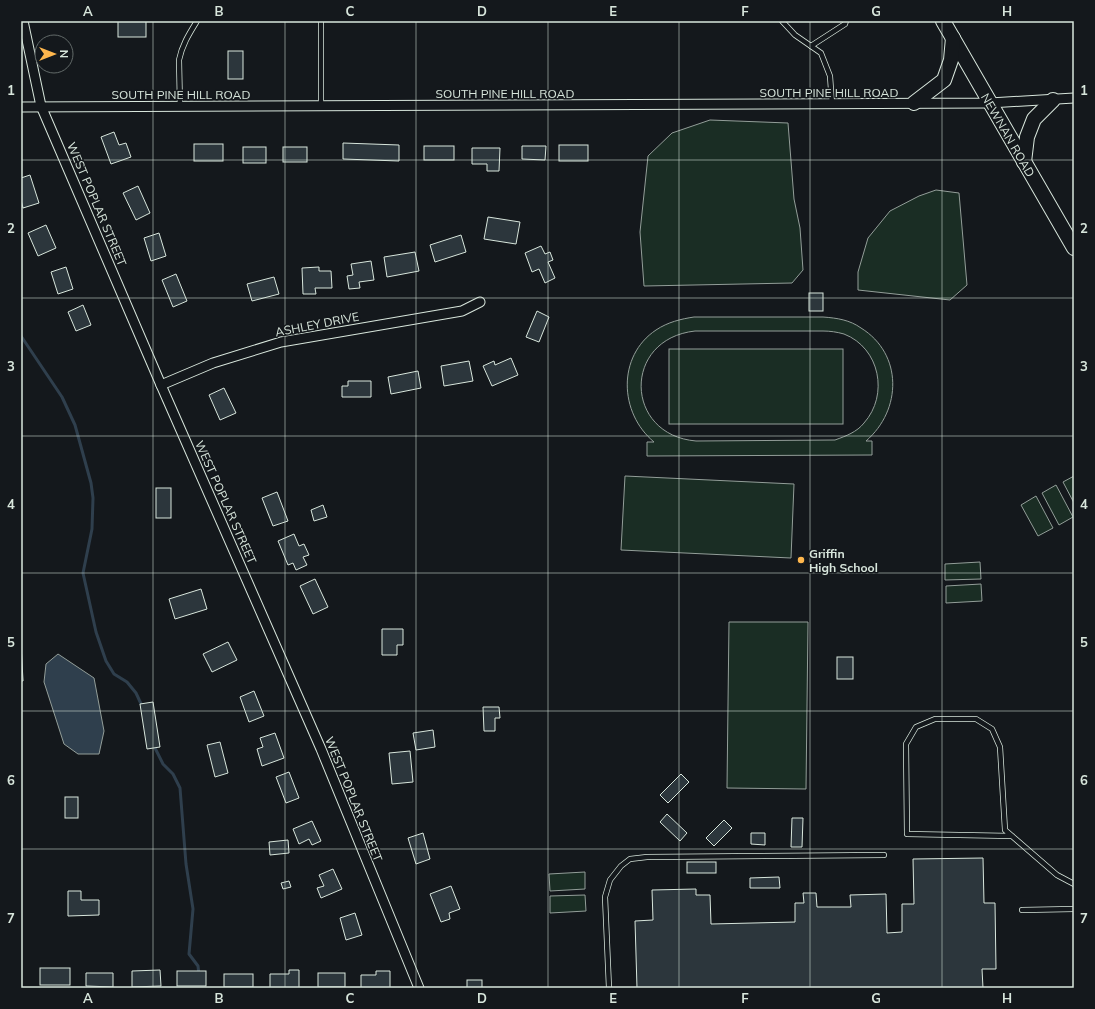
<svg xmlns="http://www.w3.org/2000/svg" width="1095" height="1009" font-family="Mulish,sans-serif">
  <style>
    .green { fill: #1a2d24; stroke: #939e99; fill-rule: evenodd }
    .water { fill: #2f3f4d; stroke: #939e99 }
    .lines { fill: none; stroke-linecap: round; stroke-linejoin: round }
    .stream { stroke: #2f3f4d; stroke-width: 3 }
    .building { fill: #2c363c; stroke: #d8e6dc }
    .lane-casing { stroke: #d8e6dc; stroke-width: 6 }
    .street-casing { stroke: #d8e6dc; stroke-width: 11 }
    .primary-casing { stroke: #d8e6dc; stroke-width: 16 }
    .lane { stroke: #14181c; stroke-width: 4.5 }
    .street { stroke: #14181c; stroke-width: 9 }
    .primary { stroke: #14181c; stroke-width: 14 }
    .grid { fill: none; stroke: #d8e6dc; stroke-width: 1; stroke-opacity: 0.55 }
    .poi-dot { fill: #ffb74d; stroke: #14181c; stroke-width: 1.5 }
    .labels { text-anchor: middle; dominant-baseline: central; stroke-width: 3; stroke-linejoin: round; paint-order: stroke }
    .street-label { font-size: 12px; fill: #d8e6dc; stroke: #14181c }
    .poi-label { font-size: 12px; font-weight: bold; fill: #d8e6dc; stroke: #14181c; text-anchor: start }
    .neatline { fill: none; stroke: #d8e6dc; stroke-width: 1.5 }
    .grid-label { font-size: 13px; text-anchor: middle; font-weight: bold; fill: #d8e6dc }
  </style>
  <rect width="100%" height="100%" fill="#14181c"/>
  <g class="green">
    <polygon points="710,120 788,123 794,199 800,228 803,270 792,283 644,286 640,232 648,156 672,133"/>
    <polygon points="936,190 959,193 967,285 950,300 858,290 858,272 868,238 890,211 919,196"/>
    <path d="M694 317H823C837 318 850 320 861 328 903 354 902 410 866 441H872V455L647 456V442H654C619 413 617 356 656 330 668 322 681 319 694 317ZM695 331H823C830 331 837 332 844 334 880 348 889 395 864 423 857 432 846 436 835 440L696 441C624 435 622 339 695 331Z"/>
    <rect x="669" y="349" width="174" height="75"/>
    <polygon points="625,476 794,484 791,558 621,550"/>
    <polygon points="1074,476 1074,503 1063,482"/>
    <polygon points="1056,485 1073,517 1059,525 1042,493"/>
    <polygon points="1036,496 1053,528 1038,536 1021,505"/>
    <polygon points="980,562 981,579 945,580 945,564"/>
    <polygon points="981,584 982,601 946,603 946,586"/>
    <polygon points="729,622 808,622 806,789 727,788"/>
    <polygon points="585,872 585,889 550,891 549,874"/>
    <polygon points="585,895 586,911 550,913 550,896"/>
  </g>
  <polygon class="water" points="58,654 94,678 104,731 99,754 78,754 64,744 44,682 46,664"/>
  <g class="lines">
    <g class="stream">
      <polyline points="21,336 62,397 75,425 91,483 93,498 92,529 83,573 96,632 106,661 114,674 127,682 136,693 142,706"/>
      <polyline points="153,744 163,764 173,774 180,788 186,864 193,909 189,954 198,966 199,975"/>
    </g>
  </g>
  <g class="building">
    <rect x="118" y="21" width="28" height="16"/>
    <rect x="228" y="51" width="15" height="28"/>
    <polygon points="114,132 119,145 126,143 131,157 111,164 101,137"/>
    <polygon points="343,143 399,145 399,161 343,159"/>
    <rect x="194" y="144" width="29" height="17"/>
    <rect x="559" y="145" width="29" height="16"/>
    <rect x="424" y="146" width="30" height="14"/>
    <polygon points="522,146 546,146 545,160 522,159"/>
    <rect x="243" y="147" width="23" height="16"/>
    <rect x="283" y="147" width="24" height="15"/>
    <polygon points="472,148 500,148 499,171 487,171 487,164 472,164"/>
    <polygon points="30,175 39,203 23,208 21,200 21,178"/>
    <polygon points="138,186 150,213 136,220 123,193"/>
    <polygon points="488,217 520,222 516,244 484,239"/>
    <polygon points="46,225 56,248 38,256 28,233"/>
    <polygon points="159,233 166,256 151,261 144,238"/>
    <polygon points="461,235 466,252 435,262 430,245"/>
    <polygon points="541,246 545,254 550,252 553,260 548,262 555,278 545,283 539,269 532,272 525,253"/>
    <polygon points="415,252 419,271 387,277 384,257"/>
    <polygon points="371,261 374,280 359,282 360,288 349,289 347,276 353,275 351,264"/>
    <polygon points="66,267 73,289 58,294 51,272"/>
    <polygon points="319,267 319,271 331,271 332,288 315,288 316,294 303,294 302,268"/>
    <polygon points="176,274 187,301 173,307 162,280"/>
    <polygon points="274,277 279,294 252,301 247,284"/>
    <rect x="809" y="293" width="14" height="18"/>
    <polygon points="83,305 91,325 76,331 68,312"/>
    <polygon points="537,311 549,317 539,342 526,337"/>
    <polygon points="511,358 518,375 492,386 483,366 494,361 495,365"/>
    <polygon points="469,361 473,381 444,386 441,366"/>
    <polygon points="418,371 421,388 391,394 388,377"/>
    <polygon points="348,381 371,381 371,397 342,397 342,386 348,386"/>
    <polygon points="224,388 236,413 220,420 209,395"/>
    <rect x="156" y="488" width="15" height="30"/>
    <polygon points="277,492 288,521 273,526 262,498"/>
    <polygon points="323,505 327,517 314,521 311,510"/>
    <polygon points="294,534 299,546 304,544 309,555 303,557 307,565 296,570 293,563 288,565 278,541"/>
    <polygon points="315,579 328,607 313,614 300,586"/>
    <polygon points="201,589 207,609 175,619 169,599"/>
    <polygon points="382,629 403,629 403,645 397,645 397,655 382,655"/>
    <polygon points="228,642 237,660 212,672 203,654"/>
    <polygon points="21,644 23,681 21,681"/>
    <rect x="837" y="657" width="16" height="22"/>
    <polygon points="254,691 264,716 249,722 240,697"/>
    <polygon points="153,702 160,747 147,749 140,704"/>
    <polygon points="483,707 499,707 500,718 495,718 495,731 484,731"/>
    <polygon points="433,730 435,747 416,750 413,733"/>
    <polygon points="275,733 284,758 262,766 257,749 263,747 260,738"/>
    <polygon points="220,742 228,773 215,777 207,745"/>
    <polygon points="410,751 413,782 392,784 389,753"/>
    <polygon points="289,772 299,798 286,803 276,777"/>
    <polygon points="681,774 689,782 668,803 660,795"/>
    <rect x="65" y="797" width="13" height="21"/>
    <polygon points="667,814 687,833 680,841 660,822"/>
    <polygon points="792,818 803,818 802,847 791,847"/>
    <polygon points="724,820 732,828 714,846 706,838"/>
    <polygon points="312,821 321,841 312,845 309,839 299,844 293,829"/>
    <polygon points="423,833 430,859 416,864 408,838"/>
    <polygon points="751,833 765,833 765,845 751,844"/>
    <polygon points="288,840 289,853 270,855 269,842"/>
    <polygon points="983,858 984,903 995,903 996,969 982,969 983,988 637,988 635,921 653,920 652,890 696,889 696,895 710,895 711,924 795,922 795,903 804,903 803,893 816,893 817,907 851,907 850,895 886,894 887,933 902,932 902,904 914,904 913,859"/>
    <rect x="687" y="862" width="29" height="11"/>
    <polygon points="333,869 342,889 321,898 317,888 324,886 319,875"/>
    <polygon points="779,877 780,888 750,888 750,878"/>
    <polygon points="289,881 291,887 283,889 281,883"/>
    <polygon points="451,886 460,909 449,913 450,919 441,922 430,894"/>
    <polygon points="68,891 81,891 81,900 99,900 99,915 68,916"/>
    <polygon points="355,913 362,935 346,940 340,918"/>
    <rect x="40" y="968" width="30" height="17"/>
    <polygon points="160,970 161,986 132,987 132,971"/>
    <polygon points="289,970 299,970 299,988 270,988 270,974 289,974"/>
    <rect x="177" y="971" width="29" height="15"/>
    <polygon points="376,971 390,971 390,988 361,988 361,975 376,975"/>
    <polygon points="86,973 113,973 113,987 86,986"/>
    <rect x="318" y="973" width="27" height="14"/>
    <rect x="224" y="974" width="29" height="13"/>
    <rect x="467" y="980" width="15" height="8"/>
  </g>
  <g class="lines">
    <defs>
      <g id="lane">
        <polyline points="321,21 321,105"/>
        <polyline points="782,21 795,35 821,53 830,76 832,104"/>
        <polyline points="811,46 845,24 846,21"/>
        <path d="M180 106 179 60C182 45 189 34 197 21"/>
        <polyline points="1012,836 907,834 906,744 916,727 935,719 976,719 992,729 1000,747 1005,830 1057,875 1074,884"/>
        <polyline points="1022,910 1074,909"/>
        <polyline points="609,988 605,897 610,880 621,866 630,859 647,857 884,855"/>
      </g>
      <g id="street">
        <polyline points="23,21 41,106 161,385 321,749 419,988"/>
        <polyline points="21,107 990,103 1074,98"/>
        <polyline points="161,385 213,363 281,342 462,311 480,302"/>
      </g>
      <g id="primary">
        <polyline points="943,21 1074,248"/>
        <polyline points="914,103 944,80 951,60 953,38"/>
        <polyline points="1024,162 1027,137 1034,119 1053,100"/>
      </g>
    </defs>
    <use href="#lane" class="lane-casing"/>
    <use href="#street" class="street-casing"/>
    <use href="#primary" class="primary-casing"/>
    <use href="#lane" class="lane"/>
    <use href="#street" class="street"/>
    <use href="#primary" class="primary"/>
  </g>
  <path class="grid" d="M153 21V988M285 21V988M416 21V988M548 21V988M679 21V988M810 21V988M942 21V988M21 160H1074M21 298H1074M21 436H1074M21 573H1074M21 711H1074M21 849H1074"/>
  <circle class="poi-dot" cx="801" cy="560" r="4"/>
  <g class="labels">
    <g class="street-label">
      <text x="829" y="92">SOUTH PINE HILL ROAD</text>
      <text x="505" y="93">SOUTH PINE HILL ROAD</text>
      <text x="181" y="94">SOUTH PINE HILL ROAD</text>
      <text transform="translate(1008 135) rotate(60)">NEWNAN ROAD</text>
      <text transform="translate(97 204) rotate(67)">WEST POPLAR STREET</text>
      <text transform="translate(317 324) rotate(-11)">ASHLEY DRIVE</text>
      <text transform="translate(226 502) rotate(66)">WEST POPLAR STREET</text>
      <text transform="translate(354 799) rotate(68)">WEST POPLAR STREET</text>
    </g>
    <g class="poi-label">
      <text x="809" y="553">Griffin<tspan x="809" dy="14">High School</tspan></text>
    </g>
  </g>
  <rect width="1095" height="1009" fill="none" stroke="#14181c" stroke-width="44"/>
  <g transform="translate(54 54) rotate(90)"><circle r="19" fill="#14181c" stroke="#626a69"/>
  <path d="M0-3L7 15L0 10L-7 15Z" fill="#ffb74d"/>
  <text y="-6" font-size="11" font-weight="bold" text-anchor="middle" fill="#d8e6dc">N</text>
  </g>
  <rect x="22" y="22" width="1051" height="965" class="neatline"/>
  <g class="grid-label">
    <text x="88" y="16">A</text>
    <text x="219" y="16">B</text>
    <text x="350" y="16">C</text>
    <text x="482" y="16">D</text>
    <text x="613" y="16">E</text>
    <text x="745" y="16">F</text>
    <text x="876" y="16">G</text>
    <text x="1007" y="16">H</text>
    <text x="11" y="95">1</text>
    <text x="1084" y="95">1</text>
    <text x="11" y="233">2</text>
    <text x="1084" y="233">2</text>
    <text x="11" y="371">3</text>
    <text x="1084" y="371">3</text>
    <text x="11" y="509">4</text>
    <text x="1084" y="509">4</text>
    <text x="11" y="647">5</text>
    <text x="1084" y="647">5</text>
    <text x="11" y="785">6</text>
    <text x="1084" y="785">6</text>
    <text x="11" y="923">7</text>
    <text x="1084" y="923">7</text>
    <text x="88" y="1003">A</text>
    <text x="219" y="1003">B</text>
    <text x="350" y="1003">C</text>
    <text x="482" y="1003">D</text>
    <text x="613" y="1003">E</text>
    <text x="745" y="1003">F</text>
    <text x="876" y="1003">G</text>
    <text x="1007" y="1003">H</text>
  </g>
</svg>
